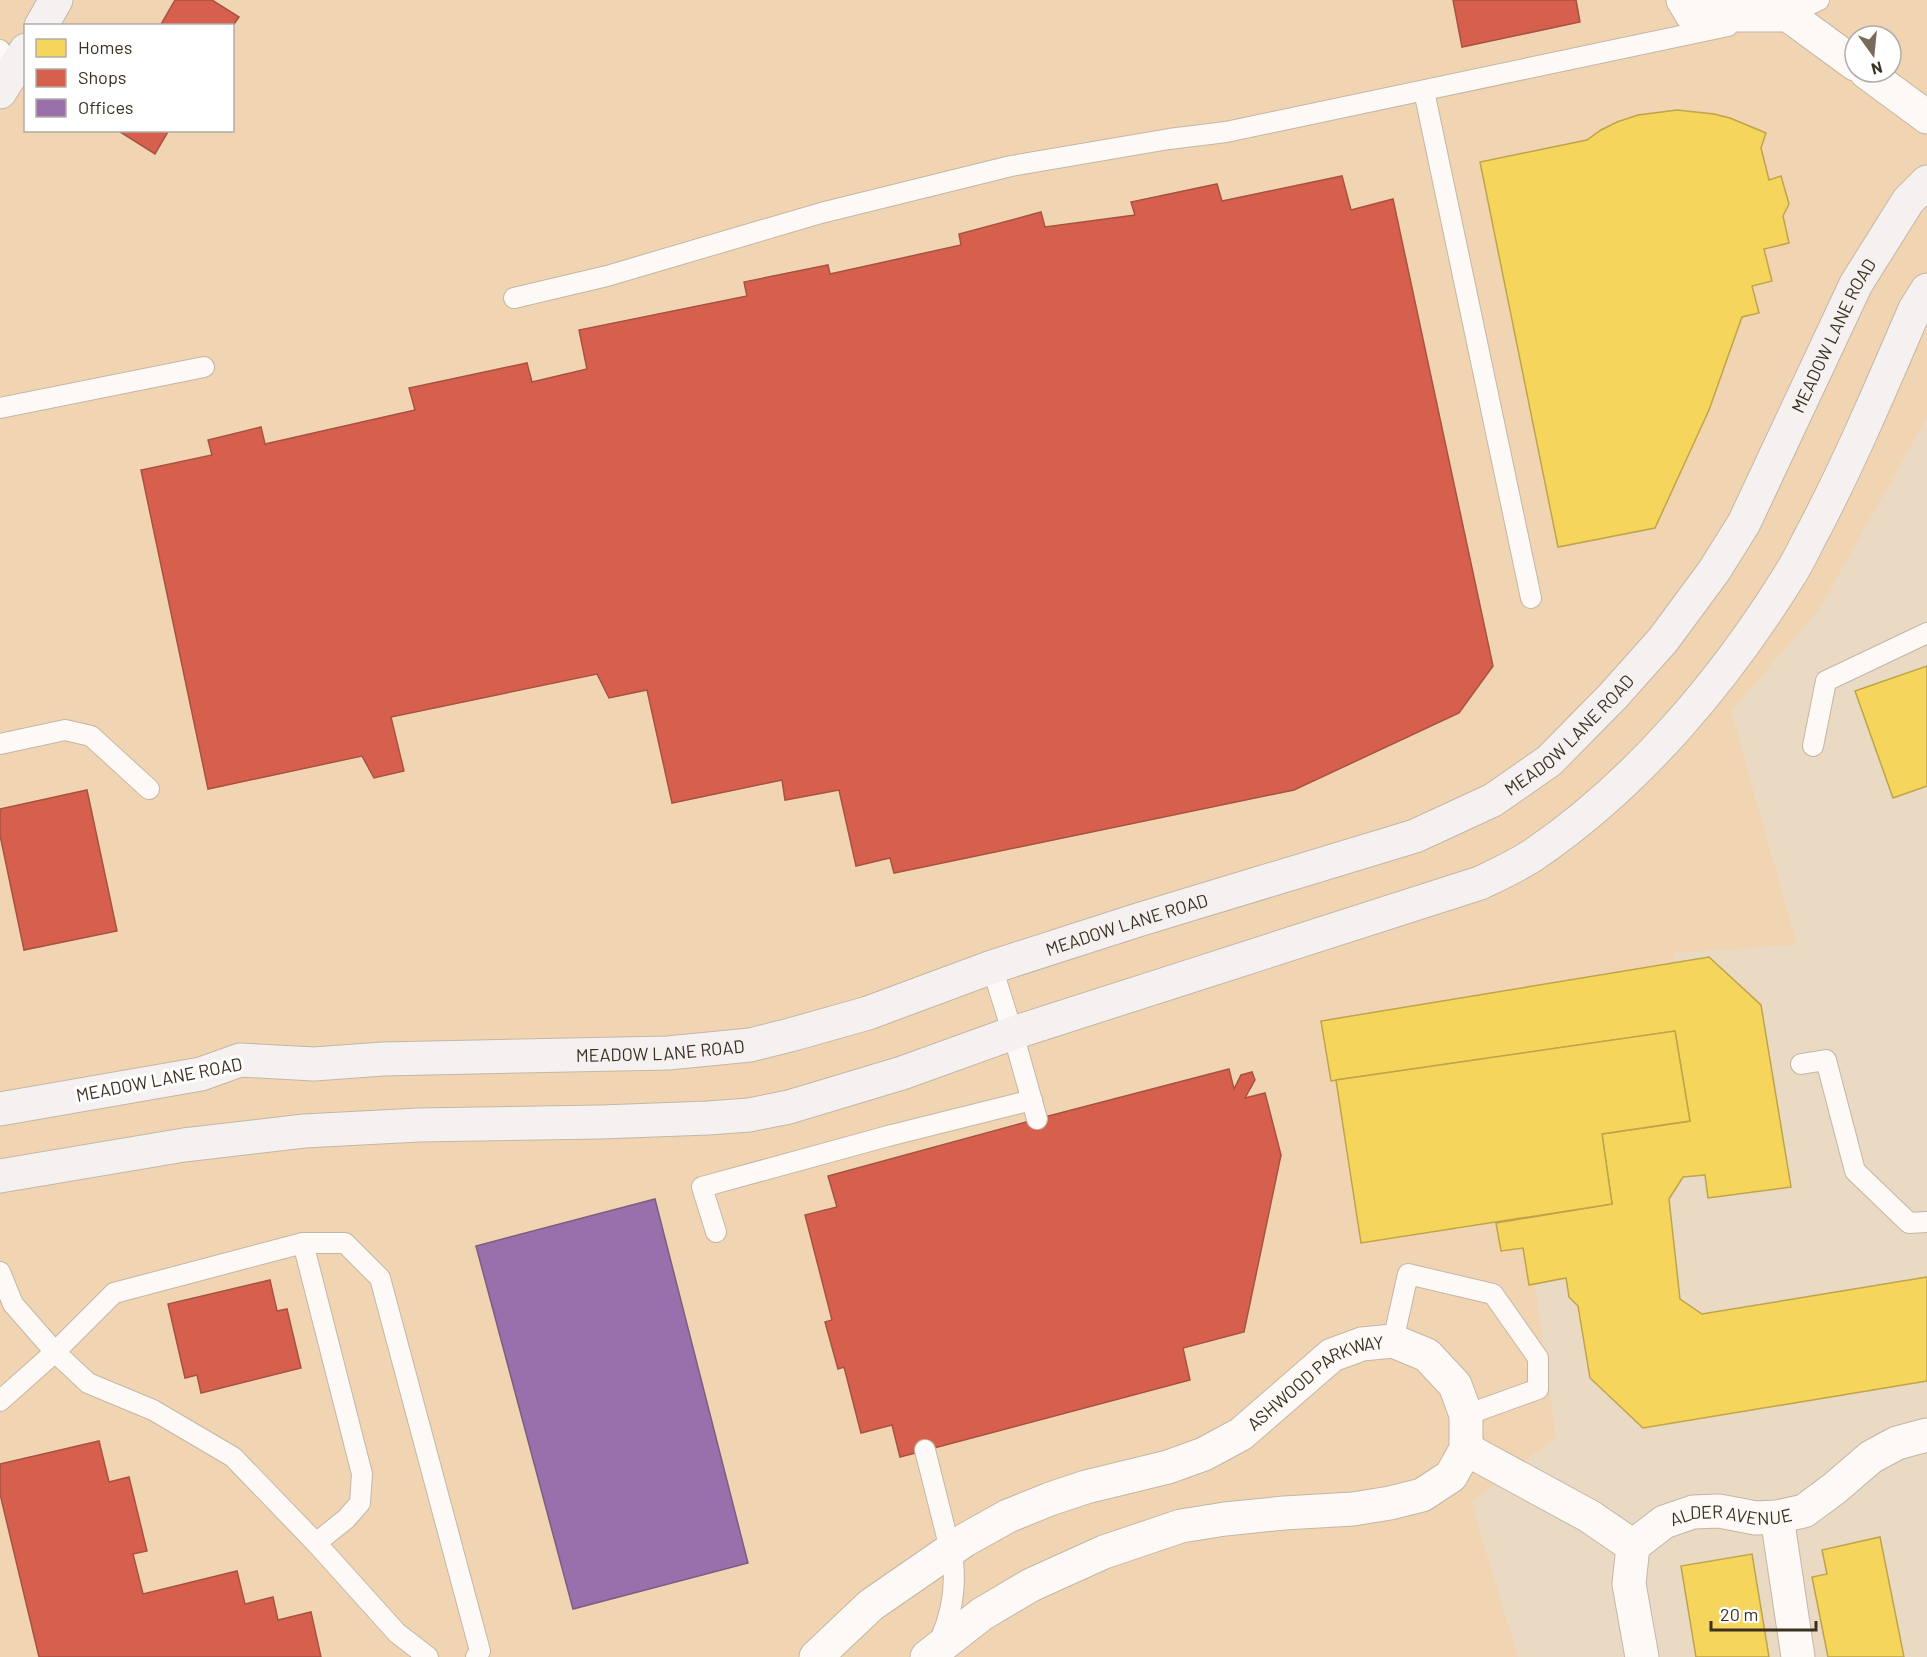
<svg xmlns="http://www.w3.org/2000/svg" width="1927" height="1657" font-family="Barlow,sans-serif">
  <style>
    .built { fill: #f1d5b3; fill-rule: evenodd }
    .homes { fill: #f6d55c; stroke: #bea44a; stroke-width: 1.5 }
    .shops { fill: #d6604d; stroke: #a85240; stroke-width: 1.5 }
    .offices { fill: #9970ab; stroke: #7d5d82; stroke-width: 1.5 }
    .lines { fill: none; stroke-linecap: round; stroke-linejoin: round }
    .lane-casing { stroke: #c4b6a5; stroke-width: 22 }
    .street-casing { stroke: #c4b6a5; stroke-width: 35 }
    .secondary-casing { stroke: #c4b6a5; stroke-width: 35 }
    .lane { stroke: #fcf9f6; stroke-width: 20 }
    .street { stroke: #fcf9f6; stroke-width: 33 }
    .secondary { stroke: #f5f1f0; stroke-width: 33 }
    .labels { text-anchor: middle; dominant-baseline: central; stroke-width: 6; stroke-linejoin: round; paint-order: stroke }
    .street-label { font-size: 18px; fill: #3c3021; stroke: #fff }
  </style>
  <rect width="100%" height="100%" fill="#ead9c3"/>
  <path class="built" d="M0 0H1927V417L1820 608 1731 711 1797 945 1673 953 1689 1097 1523 1197 1556 1437 1471 1502 1518 1657H0ZM26 26H232V130H26ZM1855 36H1891V72H1855Z"/>
  <g class="homes">
    <polygon points="1677,110 1714,114 1730,118 1766,133 1761,148 1769,180 1781,176 1789,204 1783,216 1789,243 1764,249 1772,281 1752,286 1759,313 1742,317 1709,410 1655,528 1558,547 1480,162 1587,140 1601,130 1617,122 1638,115"/>
    <polygon points="1927,666 1927,786 1893,798 1855,691"/>
    <polygon points="1709,957 1761,1005 1791,1187 1708,1198 1705,1175 1683,1177 1669,1199 1680,1299 1702,1314 1927,1277 1927,1381 1643,1428 1590,1378 1578,1306 1569,1297 1566,1278 1529,1285 1523,1248 1501,1251 1496,1223 1612,1204 1602,1134 1690,1121 1675,1031 1331,1081 1321,1021"/>
    <polygon points="1675,1031 1690,1121 1602,1134 1612,1204 1361,1243 1336,1080"/>
    <polygon points="1880,1537 1904,1657 1828,1657 1812,1577 1827,1574 1822,1550"/>
    <polygon points="1752,1554 1769,1657 1696,1657 1681,1566"/>
  </g>
  <g class="shops">
    <polygon points="175,0 212,0 239,17 232,27 232,26 160,26"/>
    <polygon points="1453,0 1576,0 1580,22 1462,47"/>
    <polygon points="117,130 169,130 155,154"/>
    <polygon points="1342,176 1351,210 1393,199 1493,666 1459,713 1294,790 894,873 890,858 856,866 839,790 785,800 782,780 672,803 647,690 609,698 597,674 391,717 404,771 374,778 362,756 208,789 141,470 212,455 208,440 261,427 265,444 415,410 409,388 527,363 532,382 587,369 579,330 747,296 744,282 828,265 830,274 961,245 959,234 1041,212 1045,227 1135,215 1131,202 1217,184 1222,201"/>
    <polygon points="87,790 117,931 24,950 0,835 0,809"/>
    <polygon points="1229,1069 1234,1089 1241,1075 1252,1072 1255,1080 1245,1098 1265,1093 1281,1155 1244,1332 1183,1348 1190,1380 900,1457 892,1425 861,1433 844,1367 838,1369 825,1322 832,1320 805,1215 837,1207 828,1176 1037,1119"/>
    <polygon points="270,1280 277,1311 287,1309 301,1368 201,1393 197,1375 185,1378 168,1304"/>
    <polygon points="99,1441 109,1482 129,1477 147,1551 133,1554 143,1594 237,1571 245,1604 273,1597 278,1620 311,1612 321,1657 39,1657 0,1494 0,1464"/>
  </g>
  <polygon class="offices" points="655,1199 748,1563 573,1609 476,1246"/>
  <g class="lines">
    <defs>
      <g id="lane">
        <polyline points="1781,16 1788,15 1819,0"/>
        <polyline points="0,50 4,83"/>
        <polyline points="1424,91 1531,598"/>
        <polyline points="514,298 607,276 821,213 1011,166 1169,139 1226,132 1728,26"/>
        <polyline points="0,408 204,367"/>
        <polyline points="0,744 65,730 91,736 149,789"/>
        <polyline points="1813,746 1826,681 1927,633"/>
        <polyline points="992,967 1016,1044 1037,1119"/>
        <polyline points="1801,1064 1826,1060 1855,1171 1909,1223 1927,1222"/>
        <polyline points="716,1232 702,1187 888,1136 1032,1100"/>
        <polyline points="303,1243 362,1474 360,1503 346,1519 316,1543"/>
        <polyline points="0,1272 13,1304 55,1352 88,1383 153,1410 233,1457 316,1543 397,1633 428,1657"/>
        <polyline points="1393,1341 1408,1274 1493,1294 1538,1358 1538,1389 1466,1415"/>
        <polyline points="0,1401 55,1352 114,1293 303,1243 345,1243 380,1278 480,1651 476,1657"/>
        <path d="M925 1450 953 1561C956 1590 952 1615 939 1642"/>
      </g>
      <g id="street">
        <polyline points="1683,0 1692,15 1788,15 1855,64"/>
        <polyline points="1866,72 1927,117"/>
        <polyline points="1466,1449 1589,1516 1633,1546"/>
        <polyline points="1777,1517 1798,1657"/>
        <path id="s1" d="M816 1657 871 1605 965 1540 1008 1516 1050 1499 1086 1487 1168 1467 1204 1454 1241 1434 1332 1355 1362 1344 1393 1341 1427 1355 1455 1385 1466 1415V1449L1451 1476 1422 1495 1390 1503 1353 1509 1284 1513 1225 1519 1181 1526 1104 1552 1031 1585 982 1614 927 1657"/>
        <path id="s2" d="M1642 1657 1629 1584 1633 1546 1664 1522 1693 1512 1719 1511 1756 1518 1777 1517 1804 1511 1835 1488 1871 1457 1897 1443 1927 1435"/>
      </g>
      <g id="secondary">
        <polyline points="41,26 56,0"/>
        <polyline points="0,92 26,50"/>
        <path id="s3" d="M0 1109 201 1074 240 1060 314 1064 383 1059 668 1053 750 1045 790 1035 868 1013 992 967 1138 920 1415 836 1493 800 1549 761 1613 696 1663 640 1714 571 1744 523 1856 284 1908 201 1927 182"/>
        <path d="M0 1176 184 1145 304 1131 419 1125 601 1122 708 1118 749 1115 789 1107 902 1073 1013 1033 1480 883C1499 874 1519 865 1536 853 1638 783 1724 681 1789 576 1799 561 1806 544 1815 528 1852 457 1883 383 1915 309L1927 290"/>
      </g>
    </defs>
    <use href="#lane" class="lane-casing"/>
    <use href="#street" class="street-casing"/>
    <use href="#secondary" class="secondary-casing"/>
    <use href="#lane" class="lane"/>
    <use href="#street" class="street"/>
    <use href="#secondary" class="secondary"/>
  </g>
  <g class="labels">
    <g class="street-label">
      <text stroke="none"><textPath href="#s3" startOffset="2124">MEADOW LANE ROAD</textPath></text>
      <text stroke="none"><textPath href="#s3" startOffset="1640">MEADOW LANE ROAD</textPath></text>
      <text stroke="none"><textPath href="#s3" startOffset="1152">MEADOW LANE ROAD</textPath></text>
      <text stroke="none"><textPath href="#s3" startOffset="666">MEADOW LANE ROAD</textPath></text>
      <text transform="translate(159 1079) rotate(-11)">MEADOW LANE ROAD</text>
      <text stroke="none"><textPath href="#s1" startOffset="580">ASHWOOD PARKWAY</textPath></text>
      <text stroke="none"><textPath href="#s2" startOffset="220">ALDER AVENUE</textPath></text>
    </g>
  </g>
  <rect x="24" y="24" width="210" height="108" fill="#ffffff" stroke="#b1aca6" stroke-width="1.5"/>
  <rect x="36" y="39" width="30" height="18" fill="#f6d55c" stroke="#b1aca6" stroke-width="1.5"/>
  <text x="78" y="54" font-size="18" fill="#3c3021">Homes</text>
  <rect x="36" y="69" width="30" height="18" fill="#d6604d" stroke="#b1aca6" stroke-width="1.5"/>
  <text x="78" y="84" font-size="18" fill="#3c3021">Shops</text>
  <rect x="36" y="99" width="30" height="18" fill="#9970ab" stroke="#b1aca6" stroke-width="1.5"/>
  <text x="78" y="114" font-size="18" fill="#3c3021">Offices</text>
  <g transform="translate(1873 54) rotate(165)"><circle r="28" fill="#ffffff" stroke="#b1aca6" stroke-width="1.5"/>
  <path d="M0-4.5L10 22L0 15L-10 22Z" fill="#796b5a"/>
  <text y="-9" font-size="16" font-weight="bold" text-anchor="middle" fill="#3c3021">N</text>
  </g>
  <path d="M1711 1621v9h105v-9" fill="none" stroke="#3c3021" stroke-width="3"/>
  <text x="1720" y="1621" font-size="18" fill="#3c3021" stroke="#ffffff" stroke-width="4.5" paint-order="stroke">20 m</text>
</svg>
